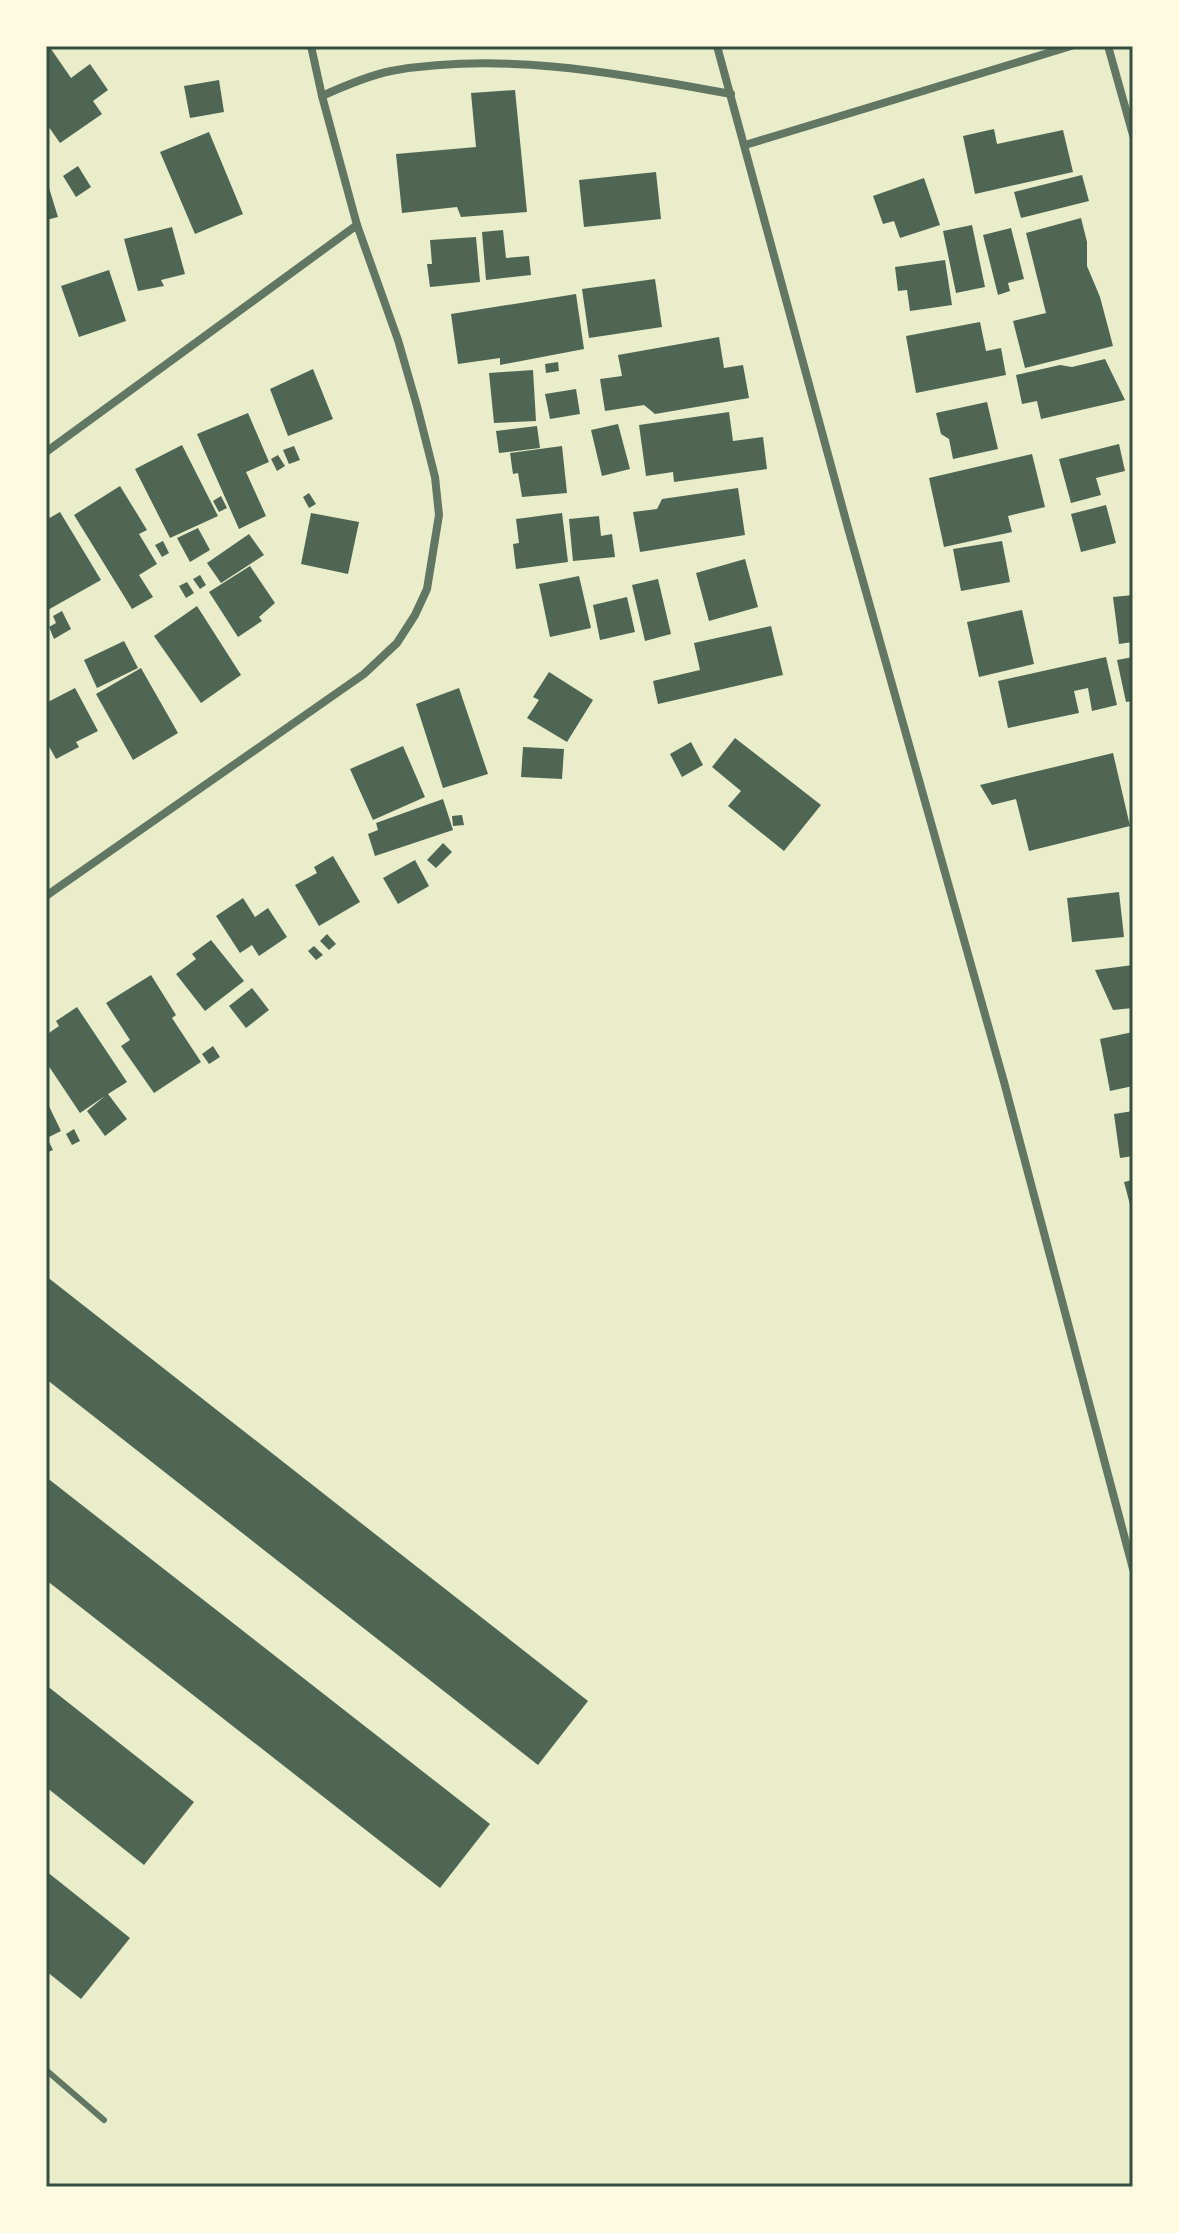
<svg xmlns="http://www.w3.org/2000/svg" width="1179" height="2233" font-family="Manrope,sans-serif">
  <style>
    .building { fill: #4f6655 }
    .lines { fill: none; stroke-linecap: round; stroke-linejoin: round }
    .service { stroke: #617663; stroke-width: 6 }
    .minor { stroke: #617663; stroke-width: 8 }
    .neatline { fill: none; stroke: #344e41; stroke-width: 3 }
  </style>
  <rect width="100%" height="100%" fill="#e9edc9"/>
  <g class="building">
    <polygon points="46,46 49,46 71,78 90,64 108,90 93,101 102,114 60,143 46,123"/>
    <polygon points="219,80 224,112 190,118 184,86"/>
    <polygon points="515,90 527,212 461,217 457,207 402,213 396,154 476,147 471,93"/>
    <polygon points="994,129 997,144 1063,130 1073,172 975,194 963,136"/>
    <polygon points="209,132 243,214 195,234 160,152"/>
    <polygon points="78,166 91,187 76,197 63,176"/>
    <polygon points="656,172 661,219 584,227 579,180"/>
    <polygon points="1082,175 1089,201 1021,218 1014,192"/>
    <polygon points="924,178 940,225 900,238 894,221 883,224 873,196"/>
    <polygon points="49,188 58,217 46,220 46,190"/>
    <polygon points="1081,218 1087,242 1087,266 1100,297 1113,346 1025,368 1013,321 1046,313 1026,233"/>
    <polygon points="972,225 985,287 956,293 943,231"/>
    <polygon points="172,227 185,274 161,280 164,286 138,291 124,239"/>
    <polygon points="1011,228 1024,279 1008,283 1010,291 998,295 983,235"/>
    <polygon points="503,230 506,258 529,256 531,275 486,280 482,232"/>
    <polygon points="476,237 480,282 430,287 427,264 432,264 430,240"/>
    <polygon points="945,260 952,305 910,311 907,290 898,291 895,267"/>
    <polygon points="109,270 126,321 79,337 61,286"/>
    <polygon points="655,279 662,327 589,338 582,289"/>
    <polygon points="576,294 584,349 500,365 500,358 458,364 451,314"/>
    <polygon points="980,322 986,351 1001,348 1006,375 916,393 906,336"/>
    <polygon points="719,337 724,368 743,365 749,398 655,414 644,405 605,411 600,379 622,376 618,355"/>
    <polygon points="1105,359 1125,400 1041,419 1037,401 1022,404 1016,375 1060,365 1072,367"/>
    <polygon points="558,362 559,371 546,373 545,364"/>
    <polygon points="313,369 333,419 288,436 270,389"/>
    <polygon points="533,370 536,421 494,423 489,373"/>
    <polygon points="576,389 580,414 550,419 545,394"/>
    <polygon points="987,402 998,449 953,459 949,439 941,434 936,413"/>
    <polygon points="729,412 733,441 763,437 767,469 674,482 673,472 646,476 639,425"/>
    <polygon points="248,413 269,462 246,472 266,516 239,529 197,434"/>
    <polygon points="618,424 630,469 602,476 591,430"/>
    <polygon points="537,426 540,448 499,453 496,431"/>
    <polygon points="1119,444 1125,471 1096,478 1101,495 1071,503 1059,459"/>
    <polygon points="182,445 218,516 170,538 135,469"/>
    <polygon points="294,446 300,460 289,464 283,450"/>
    <polygon points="562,446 567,493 522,497 518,473 513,474 510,453"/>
    <polygon points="1032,454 1045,507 1008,516 1012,532 944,547 929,478"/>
    <polygon points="278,455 285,466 277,471 271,459"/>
    <polygon points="120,486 147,530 139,534 157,564 139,575 153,597 132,609 74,515"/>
    <polygon points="738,488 745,535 640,552 633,512 657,509 662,499"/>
    <polygon points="309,493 316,504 309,508 303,497"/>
    <polygon points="221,496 227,508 219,512 213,501"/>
    <polygon points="1106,505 1116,543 1081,552 1071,514"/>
    <polygon points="60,512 101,580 46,611 46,520"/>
    <polygon points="311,513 359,522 348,574 301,564"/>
    <polygon points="562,513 568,562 516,569 513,544 519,543 516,519"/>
    <polygon points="599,516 601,536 612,534 615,557 573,561 569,519"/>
    <polygon points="198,528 210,550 190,562 177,538"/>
    <polygon points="249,534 264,555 221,583 207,563"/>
    <polygon points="163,541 169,553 162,557 155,545"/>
    <polygon points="1002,541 1010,582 961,591 953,549"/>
    <polygon points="745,559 758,607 709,621 696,573"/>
    <polygon points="250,566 275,603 259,617 262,621 238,637 209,592"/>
    <polygon points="200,575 206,585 200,589 193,579"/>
    <polygon points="579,576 591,628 550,637 539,584"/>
    <polygon points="658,579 671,634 645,641 632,585"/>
    <polygon points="187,582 194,593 186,598 179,586"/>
    <polygon points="1133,595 1133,642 1119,644 1113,597"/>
    <polygon points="627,597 635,632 600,640 593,605"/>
    <polygon points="197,606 241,675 201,703 154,636"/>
    <polygon points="1022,610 1034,664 979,677 967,622"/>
    <polygon points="62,611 71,629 54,639 49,627 56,623 53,616"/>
    <polygon points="771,626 783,675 658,704 653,681 700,670 694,643"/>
    <polygon points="124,641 138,668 97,688 84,660"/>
    <polygon points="1106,657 1117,705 1092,711 1088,688 1074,691 1079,713 1008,728 998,681"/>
    <polygon points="1133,657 1133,701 1126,702 1117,660"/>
    <polygon points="141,668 178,733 133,760 96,694"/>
    <polygon points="549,672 593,700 567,742 527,718 539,700 533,697"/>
    <polygon points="75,688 98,731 76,742 79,747 56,759 46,741 46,703"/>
    <polygon points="459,688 488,774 443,788 416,704"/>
    <polygon points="735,738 821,805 784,851 728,806 741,791 712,767"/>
    <polygon points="691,742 703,765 682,777 670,754"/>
    <polygon points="403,746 425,797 373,820 350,769"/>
    <polygon points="523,747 564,749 562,779 521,777"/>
    <polygon points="1113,753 1130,826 1029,851 1016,799 992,805 980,785"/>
    <polygon points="443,799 453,830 375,856 368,834 378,830 376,823"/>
    <polygon points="462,815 464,825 453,826 452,816"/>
    <polygon points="443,843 452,852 436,868 427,860"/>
    <polygon points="333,856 360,902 319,926 295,885 317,873 314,867"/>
    <polygon points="415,860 429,886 398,904 383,878"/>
    <polygon points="1119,892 1124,937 1072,942 1067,898"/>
    <polygon points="243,898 255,917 268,908 287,937 259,956 252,945 240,953 216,916"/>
    <polygon points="327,934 336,944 329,950 320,941"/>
    <polygon points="211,940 244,981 205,1011 176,974 196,959 192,954"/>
    <polygon points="314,946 323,955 316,960 308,951"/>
    <polygon points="1133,965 1133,1008 1113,1010 1095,970"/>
    <polygon points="151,975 176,1015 172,1018 201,1062 154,1093 121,1046 130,1040 106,1003"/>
    <polygon points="252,988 269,1010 246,1028 229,1006"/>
    <polygon points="77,1007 127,1082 108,1094 127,1119 105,1136 87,1111 105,1096 80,1113 46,1062 46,1035 59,1026 56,1021"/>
    <polygon points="1133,1032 1133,1086 1110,1091 1100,1039"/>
    <polygon points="213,1046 220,1057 209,1064 202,1054"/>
    <polygon points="46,1100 61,1131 47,1138 53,1150 46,1153"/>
    <polygon points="1133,1111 1133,1156 1120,1158 1114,1114"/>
    <polygon points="74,1129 80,1141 72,1145 66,1134"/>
    <polygon points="1133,1180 1133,1211 1132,1212 1124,1182"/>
    <polygon points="46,1276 588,1701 538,1765 46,1379"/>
    <polygon points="46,1477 490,1824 440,1888 46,1580"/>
    <polygon points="46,1685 194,1802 144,1865 46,1787"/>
    <polygon points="46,1871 130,1938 81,1999 46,1971"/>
  </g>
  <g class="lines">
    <polyline class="service" points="46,2070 104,2120"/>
    <g class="minor">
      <polyline points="717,46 848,528 1004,1082 1133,1569"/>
      <polyline points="1108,46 1133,135"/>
      <path d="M322 96C344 86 367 76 391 71 505 51 619 74 731 94"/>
      <polyline points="745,145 1071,46"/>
      <polyline points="46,452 357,225"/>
      <polyline points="46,896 364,674 397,643 415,615 427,589 439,515 435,477 417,406 398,340 357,225 322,96 311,46"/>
    </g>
  </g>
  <rect width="1179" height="2233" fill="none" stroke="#fefae0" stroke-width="96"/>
  <rect x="48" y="48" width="1083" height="2137" class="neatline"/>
</svg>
